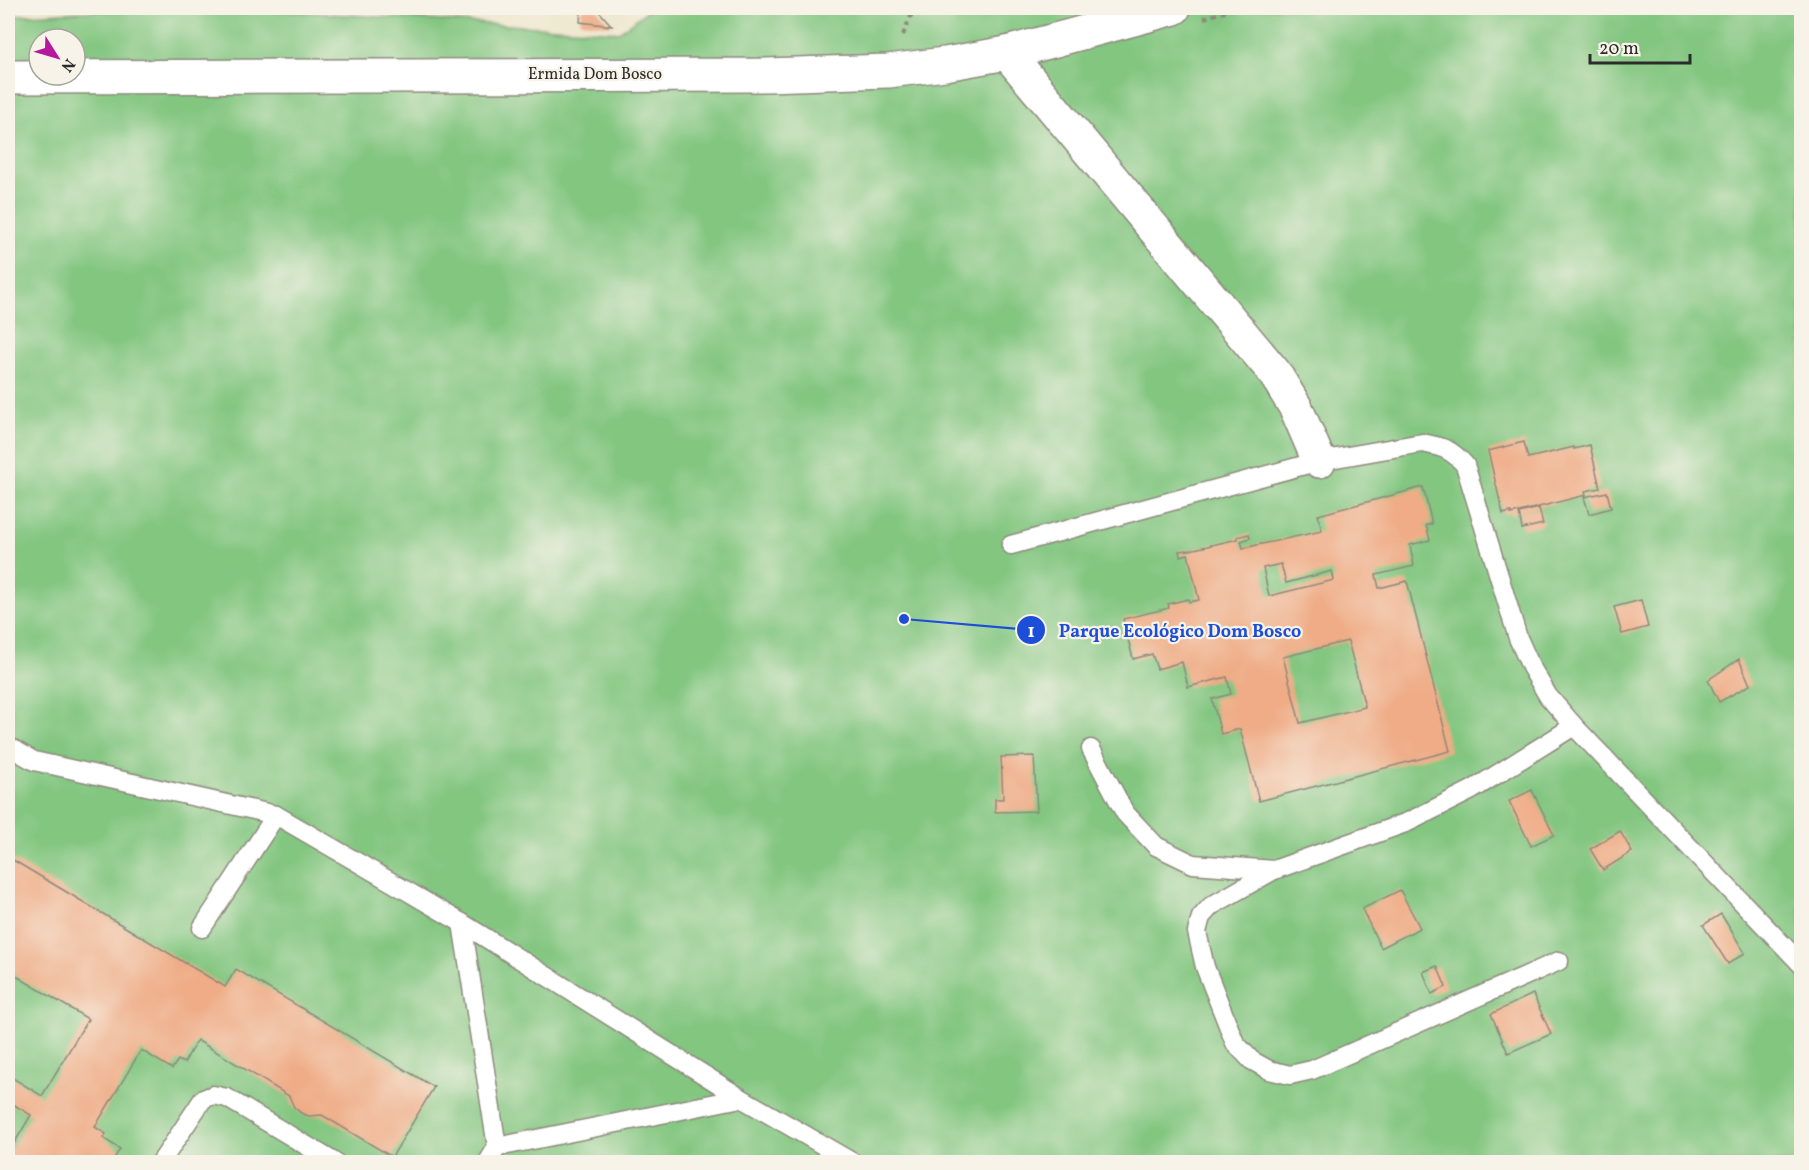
<svg xmlns="http://www.w3.org/2000/svg" width="1809" height="1170" font-family="Vollkorn,serif">
  <style>
    .green { fill: #82c680; stroke: #567856; stroke-width: 1.5; fill-rule: evenodd }
    .building { fill: #efac86; fill-rule: evenodd }
    .lines { fill: none; stroke-linecap: round; stroke-linejoin: round }
    .lane-casing { stroke: #8d897c; stroke-width: 21 }
    .street-casing { stroke: #8d897c; stroke-width: 36 }
    .path { stroke: #8d897c; stroke-width: 4; stroke-dasharray: 4.5 4.5; stroke-linecap: butt }
    .lane { stroke: #fff; stroke-width: 18 }
    .street { stroke: #fff; stroke-width: 33 }
    .labels { text-anchor: middle; dominant-baseline: central; stroke-width: 4.5; stroke-linejoin: round; paint-order: stroke }
    .street-label { font-size: 16px; fill: #2b2b2b; stroke: #f7f3e8 }
    .leader { fill: none; stroke: #1d4ed8; stroke-width: 2 }
    .callout-dot { fill: #1d4ed8; stroke: #f7f3e8; stroke-width: 2 }
    .mark-label { font-size: 18px; text-anchor: middle; font-weight: bold; fill: #fff }
    .callout-label { font-size: 18px; text-anchor: middle; font-weight: bold; fill: #1d4ed8; stroke: #f7f3e8; stroke-width: 4.5; stroke-linejoin: round; paint-order: stroke }
  </style>
  <rect width="100%" height="100%" fill="#f7f3e8"/>
  <filter id="ink" filterUnits="userSpaceOnUse"><feTurbulence type="fractalNoise" baseFrequency=".0167" numOctaves="2"/><feDisplacementMap in="SourceGraphic" scale="12" xChannelSelector="R" yChannelSelector="G"/><feConvolveMatrix kernelMatrix="1 2 1 2 8 2 1 2 1" color-interpolation-filters="sRGB"/></filter>
  <filter id="wash" filterUnits="userSpaceOnUse"><feTurbulence type="fractalNoise" baseFrequency=".008" numOctaves="4" result="noise"/><feDisplacementMap in="SourceGraphic" scale="24" xChannelSelector="R" yChannelSelector="G"/><feGaussianBlur stdDeviation="1.35" result="paint"/><feColorMatrix in="noise" values="0 0 0 0 0 0 0 0 0 0 0 0 0 0 0 0 0 1.4 0 .05"/><feComposite in="paint" operator="in"/></filter>
  <g filter="url(#wash)">
    <rect width="100%" height="100%" fill="#efe7ce"/>
    <path class="green" d="M154 8H238L619 32 651 8H1801V1162H8V16ZM39 39H75V75H39Z"/>
    <g id="blocks">
      <g class="building">
        <polygon points="581,8 596,8 612,26 580,22"/>
        <polygon points="1524,442 1528,458 1574,447 1574,449 1590,445 1600,488 1585,491 1586,495 1511,514 1511,512 1503,514 1488,451"/>
        <path d="M1423 487 1432 524 1426 525 1430 540 1410 545 1414 566 1376 575 1379 588 1407 581 1450 751 1259 801 1240 729 1221 734 1212 699 1231 694 1227 677 1188 687 1182 662 1157 669 1152 654 1133 659 1123 619 1169 608 1168 604 1188 599 1189 602 1199 600 1188 554 1180 556 1179 551 1190 550 1238 539 1237 537 1249 534 1250 538 1241 541 1243 548 1322 531 1318 515ZM1281 564 1286 583 1332 571 1334 580 1269 596 1263 568ZM1348 641 1365 707 1300 723 1283 657Z"/>
        <polygon points="1607,492 1611,508 1589,514 1584,497"/>
        <polygon points="1539,508 1543,524 1522,529 1519,513"/>
        <polygon points="1641,600 1648,627 1622,634 1614,607"/>
        <polygon points="1739,659 1750,685 1719,702 1708,680"/>
        <polygon points="1034,756 1037,811 995,812 995,799 1003,799 1001,757"/>
        <polygon points="1532,790 1554,835 1531,846 1509,801"/>
        <polygon points="1620,831 1632,852 1603,870 1590,849"/>
        <polygon points="8,857 222,985 225,987 236,969 434,1087 392,1157 322,1115 309,1116 301,1113 294,1107 289,1096 197,1040 184,1063 178,1060 172,1069 141,1050 95,1127 106,1134 103,1138 120,1149 112,1162 8,1162 8,1154 31,1115 8,1101 8,1075 42,1096 88,1019 8,971"/>
        <polygon points="1400,890 1420,928 1381,948 1362,909"/>
        <polygon points="1721,914 1745,953 1728,964 1703,925"/>
        <polygon points="1437,966 1446,987 1432,994 1423,972"/>
        <polygon points="1533,994 1551,1034 1508,1053 1491,1014"/>
      </g>
    </g>
  </g>
  <g filter="url(#ink)">
    <use href="#blocks" fill-opacity="0" stroke="#8d897c" stroke-width="1.5"/>
    <g class="lines">
      <defs>
        <g id="lane">
          <path d="M1011 545 1319 461 1422 443C1443 447 1451 449 1465 465L1518 638 1531 667 1548 696 1574 726 1802 965"/>
          <polyline points="8,746 34,761 276,815 462,923 741,1098 852,1162"/>
          <polyline points="1091,749 1125,813 1156,846 1193,864 1274,870 1408,822 1472,790 1574,726"/>
          <polyline points="1274,870 1211,906 1201,917 1197,932 1205,967 1235,1043 1251,1060 1269,1070 1290,1075 1312,1070 1559,961"/>
          <polyline points="462,923 497,1147"/>
          <polyline points="202,928 276,815"/>
          <polyline points="161,1162 203,1099 213,1095 227,1098 334,1162"/>
          <polyline points="488,1162 497,1147 741,1098"/>
        </g>
        <g id="street">
          <polyline points="1007,53 1274,372 1296,408 1319,461"/>
          <polyline points="8,77 766,75 888,71 945,64 1007,53 1174,8"/>
        </g>
      </defs>
      <use href="#lane" class="lane-casing"/>
      <use href="#street" class="street-casing"/>
      <g class="path">
        <polyline points="1204,18 1236,8"/>
        <polyline points="903,35 914,8"/>
      </g>
      <use href="#lane" class="lane"/>
      <use href="#street" class="street"/>
    </g>
  </g>
  <g class="labels">
    <g class="street-label">
      <text x="595" y="75">Ermida Dom Bosco</text>
    </g>
  </g>
  <path class="leader" d="M904 619L1031 630"/>
  <g class="callout-dot">
    <circle cx="904" cy="619" r="6"/>
    <circle cx="1031" cy="630" r="15"/>
  </g>
  <g class="mark-label">
    <text x="1031" y="637">1</text>
  </g>
  <g class="callout-label">
    <text x="1180" y="637">Parque Ecológico Dom Bosco</text>
  </g>
  <rect width="1809" height="1170" fill="none" stroke="#f7f3e8" stroke-width="30"/>
  <g transform="translate(57 57) rotate(127)"><circle r="28" fill="#f7f3e8" stroke="#a5a39c" stroke-width="1.5"/>
  <path d="M0-4.5L10 22L0 15L-10 22Z" fill="#b5179e"/>
  <text y="-9" font-size="16" font-weight="bold" text-anchor="middle" fill="#2b2b2b">N</text>
  </g>
  <path d="M1590 54v9h100v-9" fill="none" stroke="#2b2b2b" stroke-width="3"/>
  <text x="1599" y="54" font-size="18" fill="#2b2b2b" stroke="#f7f3e8" stroke-width="4.5" paint-order="stroke">20 m</text>
</svg>
